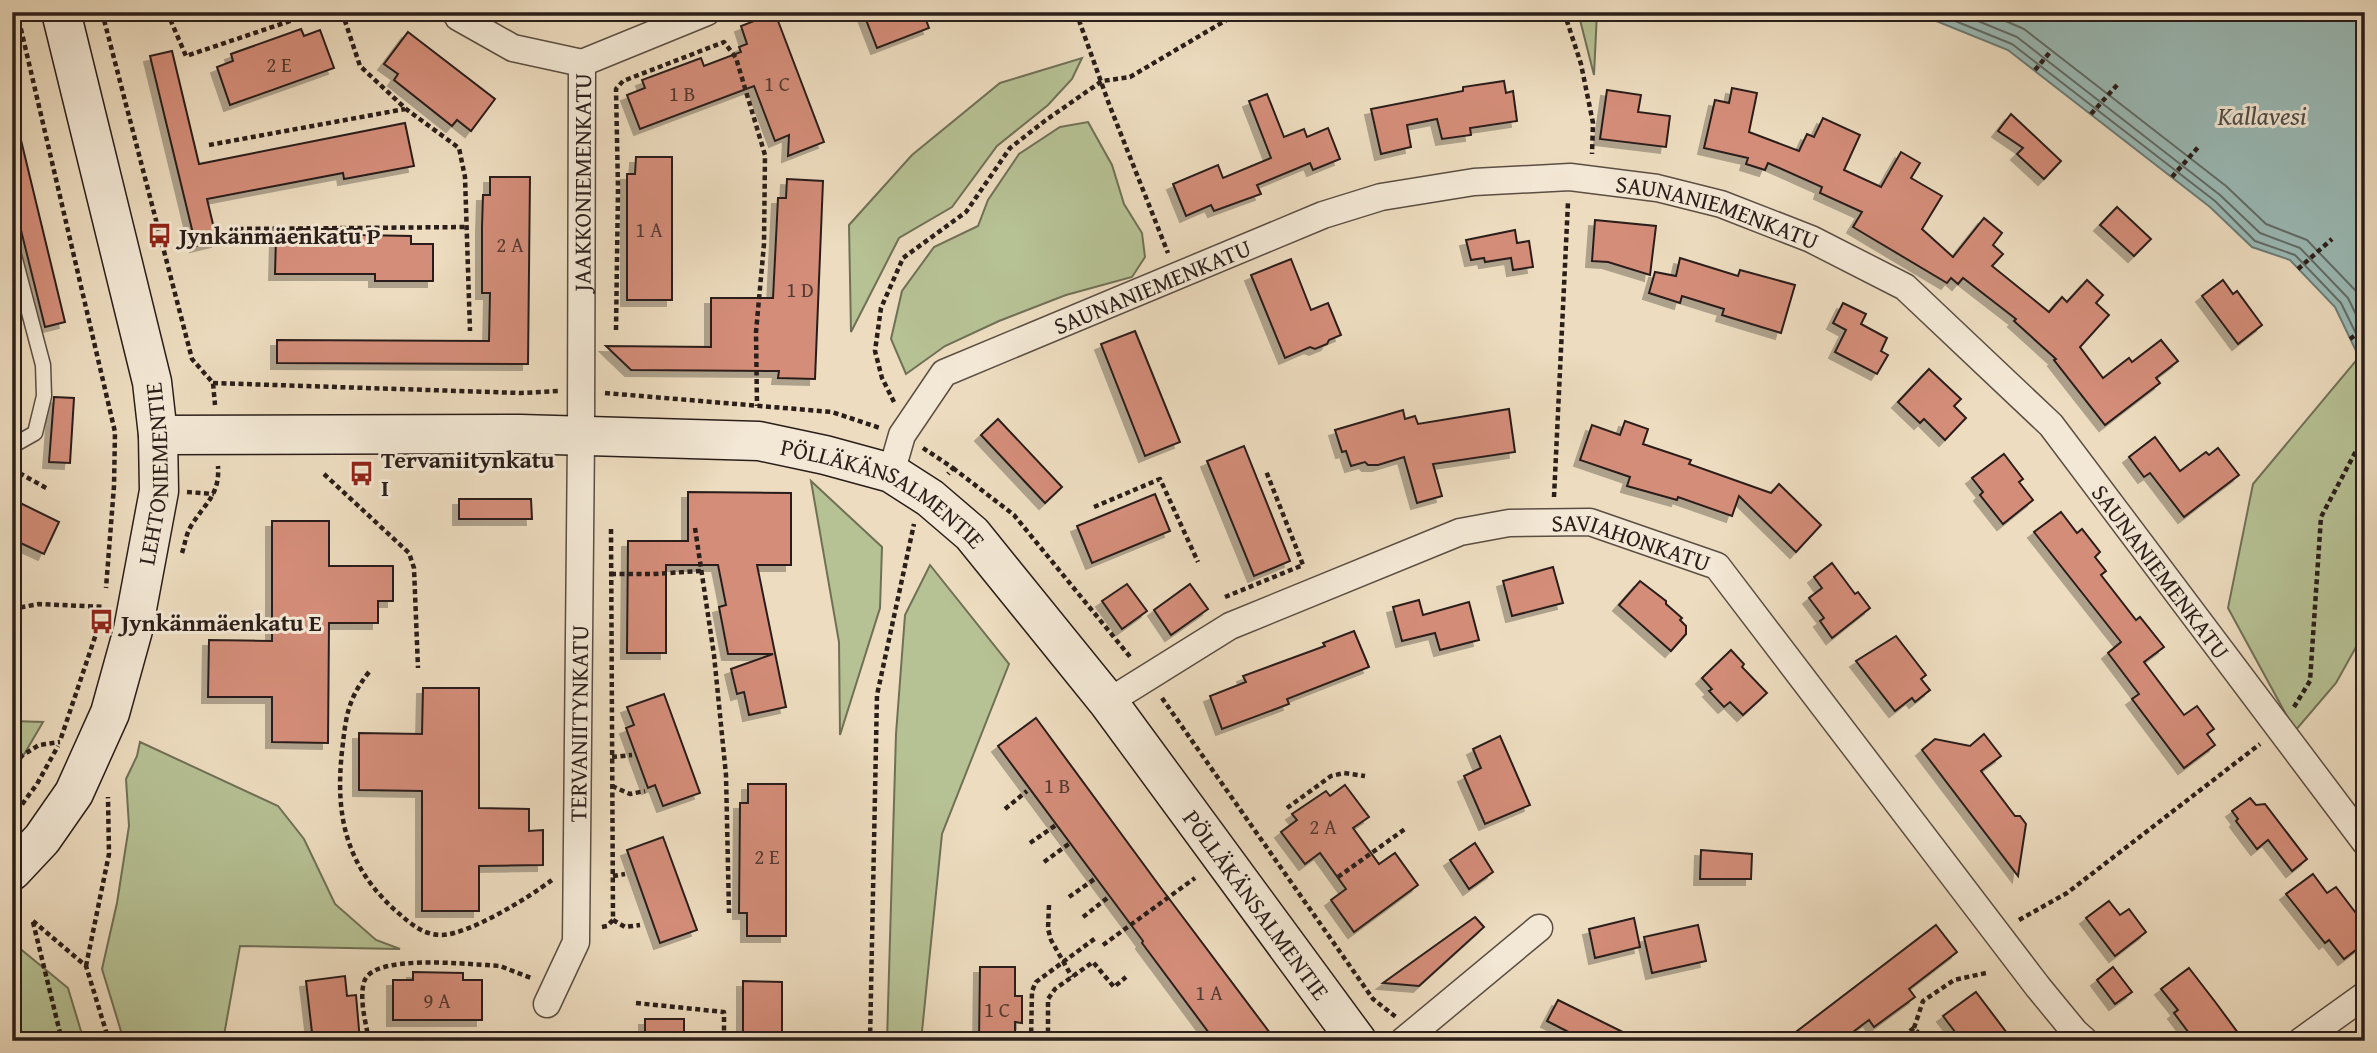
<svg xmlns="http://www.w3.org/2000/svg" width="2377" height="1053" font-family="'Gentium Book Plus',serif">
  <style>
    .green { fill: #b6c194; stroke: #707057; stroke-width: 2 }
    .water { fill: #9abab6; stroke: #6d7c78; stroke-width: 2 }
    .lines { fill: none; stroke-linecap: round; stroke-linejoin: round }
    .shore { stroke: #626c68; stroke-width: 2 }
    .building { fill: #d48d79; stroke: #2a1e1a; stroke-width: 2; filter: url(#shadow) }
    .lane-casing { stroke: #5b4e43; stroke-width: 17 }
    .street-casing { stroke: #5b4e43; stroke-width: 29 }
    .secondary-casing { stroke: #2a1e1a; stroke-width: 41 }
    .path { stroke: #2a1e1a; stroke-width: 4.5; stroke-dasharray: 5 3.5; stroke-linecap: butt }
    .lane { stroke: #f3e8d5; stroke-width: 14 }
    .street { stroke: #f3e8d5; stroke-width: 26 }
    .secondary { stroke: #f3e8d5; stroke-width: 38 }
    .labels { text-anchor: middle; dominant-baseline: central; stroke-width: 6; stroke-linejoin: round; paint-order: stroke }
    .number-label { font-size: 21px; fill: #543a32 }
    .street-label { font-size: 24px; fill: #2a1e1a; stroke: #f3e8d5 }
    .poi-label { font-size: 24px; font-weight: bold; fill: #2a1e1a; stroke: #f3e8d5; text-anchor: start }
    .water-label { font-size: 26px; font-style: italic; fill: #4c4d49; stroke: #f3e8d5 }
  </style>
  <defs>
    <filter id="shadow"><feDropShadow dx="-6" dy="6" stdDeviation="0" flood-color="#0004"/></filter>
  </defs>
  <rect width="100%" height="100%" fill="#eddcbf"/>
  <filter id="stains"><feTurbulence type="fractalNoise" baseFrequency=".00286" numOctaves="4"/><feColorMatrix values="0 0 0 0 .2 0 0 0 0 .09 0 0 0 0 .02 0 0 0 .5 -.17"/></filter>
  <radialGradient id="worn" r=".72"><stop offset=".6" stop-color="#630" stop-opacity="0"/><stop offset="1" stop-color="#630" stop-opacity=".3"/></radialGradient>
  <g class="green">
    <polygon points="1578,12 1597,12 1594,75"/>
    <polygon points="1082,58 1072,79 1048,105 997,146 952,207 899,238 851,332 849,225 912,155 1000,83"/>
    <polygon points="1088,122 1112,165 1124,204 1142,233 1145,257 1132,277 1066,295 999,321 945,346 906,374 891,339 902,291 934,247 978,226 988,200 1019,154 1060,127"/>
    <polygon points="2359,357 2365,361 2365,631 2336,683 2295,731 2228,608 2253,484"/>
    <polygon points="811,481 882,547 880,608 840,735 839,642"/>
    <polygon points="930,565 1009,664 942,834 921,1041 887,1041 896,734 905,615"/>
    <polygon points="12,721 43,722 12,775"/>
    <polygon points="140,742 278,806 304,839 335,904 376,940 400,949 240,946 223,1041 124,1041 102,969 117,903 129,826 126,779 137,756"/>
    <polygon points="12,942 68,988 84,1041 12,1041"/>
  </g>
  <polygon class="water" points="1914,12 2365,12 2365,361 2359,357 2335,307 2290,260 2252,247 2210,207 2008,50"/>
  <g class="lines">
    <g class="shore">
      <polyline points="1933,12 2012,44 2215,201 2255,241 2295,255 2341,303 2365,352"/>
      <polyline points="1956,12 2017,37 2220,195 2260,233 2300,248 2348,298 2365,333"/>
      <polyline points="1985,12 2024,29 2226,186 2266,224 2307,240 2355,290 2365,308"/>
    </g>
  </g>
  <g class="building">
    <polygon points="863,12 923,12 929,28 877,48"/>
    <polygon points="775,13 824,142 788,156 789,135 775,141 754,86 640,129 627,95 645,88 642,80 701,58 704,66 741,52 739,47 747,44 741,26"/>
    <polygon points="301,29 304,36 320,30 334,68 230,105 217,67 233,61 231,54"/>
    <polygon points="408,32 495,99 471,131 457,120 452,126 394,80 398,74 384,64"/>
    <polygon points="172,51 199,164 405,123 414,166 344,179 343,173 207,199 217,241 196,246 150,56"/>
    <polygon points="1504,81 1506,93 1513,91 1517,121 1470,128 1471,135 1442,139 1437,119 1407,125 1411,147 1381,154 1371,109 1463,91 1463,87"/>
    <polygon points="1732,88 1757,93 1749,132 1799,151 1807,134 1814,137 1823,118 1860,135 1844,170 1881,187 1901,152 1920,163 1911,178 1942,196 1922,229 1953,257 1984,218 2002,233 1993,245 2003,254 1992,266 2049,312 2062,297 2067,302 2087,280 2103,295 2096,303 2109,315 2080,347 2103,378 2129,358 2132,362 2161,340 2178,361 2156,378 2160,383 2105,425 2054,360 2056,359 2014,321 2016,319 1963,278 1958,284 1951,278 1947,283 1853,227 1862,212 1820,193 1822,187 1768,163 1765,170 1746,164 1748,158 1704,148 1715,100 1729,103"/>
    <polygon points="1607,90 1641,95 1638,112 1670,116 1666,147 1600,139"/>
    <polygon points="1267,94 1284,137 1304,129 1307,137 1328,128 1340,159 1313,170 1310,163 1257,185 1261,194 1214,211 1211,205 1186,216 1173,184 1218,165 1223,178 1271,158 1249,101"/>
    <polygon points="2011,114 2061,161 2044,179 2017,154 2023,148 1998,131"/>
    <polygon points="20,136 65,322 45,327 12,194 12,137"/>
    <polygon points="636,157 672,157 672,300 627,300 627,174 635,174"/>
    <polygon points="490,177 530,177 528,364 277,363 277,340 489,341 490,293 482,293 482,227 483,195 490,195"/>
    <polygon points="787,179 823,181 815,379 778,378 779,371 631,370 606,346 711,347 711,298 773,298 778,198 786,198"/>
    <polygon points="2117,207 2151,239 2134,256 2100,225"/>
    <polygon points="1595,220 1656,226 1650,275 1608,262 1592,261"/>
    <polygon points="297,229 360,229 360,235 411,236 411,244 433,244 433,281 375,281 375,274 275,274 276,237 297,236"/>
    <polygon points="1515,230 1517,243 1529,241 1533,267 1513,270 1511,258 1485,262 1484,258 1471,260 1466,240"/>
    <polygon points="1680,258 1738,276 1740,270 1795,285 1781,333 1722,315 1724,309 1682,296 1680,303 1649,293 1655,272 1676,276"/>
    <polygon points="1291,259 1311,310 1328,303 1341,335 1329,340 1327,344 1315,349 1310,347 1285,358 1251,275"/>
    <polygon points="2223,280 2233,294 2237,291 2262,325 2238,344 2202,296"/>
    <polygon points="1843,303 1866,314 1861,324 1887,338 1881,351 1888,355 1877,374 1835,352 1846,330 1833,323"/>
    <polygon points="1135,331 1180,442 1145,456 1101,344"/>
    <polygon points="1929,369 1961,399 1954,406 1966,418 1945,440 1924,419 1920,423 1898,402"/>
    <polygon points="54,397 74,398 70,463 49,462"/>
    <polygon points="1509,409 1515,452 1433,464 1442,496 1417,503 1404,457 1378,465 1368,465 1365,462 1351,466 1346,451 1342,452 1335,430 1403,410 1405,419 1415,416 1418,424"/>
    <polygon points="998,419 1062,487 1045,503 981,435"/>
    <polygon points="1625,421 1648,429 1643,444 1691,460 1689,464 1771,493 1779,484 1821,525 1796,552 1739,496 1732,516 1678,497 1677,500 1627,486 1630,477 1580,460 1592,425 1620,435"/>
    <polygon points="2155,437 2180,471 2206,452 2209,455 2218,448 2239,475 2184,517 2150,473 2144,477 2129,457"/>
    <polygon points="1244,446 1290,561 1254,576 1207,461"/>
    <polygon points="2004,454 2023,479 2019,482 2033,500 2003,524 1980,495 1983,492 1972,478"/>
    <polygon points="688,492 791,493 791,565 757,565 786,707 749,715 744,692 737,694 731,669 773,654 728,654 719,607 726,605 718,565 666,565 666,653 627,653 628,541 688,541"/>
    <polygon points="1155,494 1170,531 1092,563 1077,526"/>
    <polygon points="12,499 59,522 44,554 12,539"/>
    <polygon points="459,499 531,499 532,519 459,519"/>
    <polygon points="2061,512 2077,533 2082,529 2100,552 2095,557 2106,571 2101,575 2136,620 2140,617 2164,647 2144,662 2184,715 2197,706 2214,729 2207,734 2215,745 2184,768 2132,699 2139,694 2108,653 2121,642 2034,532"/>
    <polygon points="272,521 329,521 329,566 393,566 393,601 378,601 378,623 329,623 328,743 272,742 272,697 208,697 209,640 272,641"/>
    <polygon points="1832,563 1855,594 1858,592 1870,608 1832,638 1820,621 1824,618 1809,598 1822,588 1814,577"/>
    <polygon points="1553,567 1563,603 1512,616 1503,581"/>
    <polygon points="1640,581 1666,601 1666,604 1682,618 1680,620 1686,626 1686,634 1671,651 1619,605"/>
    <polygon points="1127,584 1147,611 1122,629 1102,601"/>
    <polygon points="1190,584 1208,609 1171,635 1154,610"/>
    <polygon points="1419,600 1423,615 1469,602 1479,640 1440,650 1435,633 1402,641 1393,607"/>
    <polygon points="1354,631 1369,667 1287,699 1289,704 1222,729 1210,696 1246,682 1243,676 1325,646 1323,643"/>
    <polygon points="1896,636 1926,675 1921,679 1930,690 1915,702 1912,698 1895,711 1856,661"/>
    <polygon points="1731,650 1744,664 1742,667 1767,693 1743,715 1730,702 1724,707 1709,691 1712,689 1702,678"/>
    <polygon points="423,688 479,688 479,808 529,809 529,831 543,830 543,865 479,866 479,911 422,911 422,791 359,790 359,733 422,734"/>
    <polygon points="664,694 700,793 663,806 655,785 648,788 626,728 634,725 627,707"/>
    <polygon points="1036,718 1161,888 1276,1041 1215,1041 1142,943 1143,941 998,746"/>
    <polygon points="1984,734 2001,756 1981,771 2015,816 2020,816 2026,824 2018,876 1922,750 1935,739 1970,746"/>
    <polygon points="1500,736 1530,805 1485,824 1464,776 1481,768 1473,749"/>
    <polygon points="748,784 786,784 786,936 747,936 747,913 739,913 740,803 748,803"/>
    <polygon points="1345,785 1369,817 1353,828 1379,864 1395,853 1418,885 1354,932 1331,900 1346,889 1320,853 1305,864 1281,832 1297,820 1292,814 1326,791 1330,796"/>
    <polygon points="2250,798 2256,805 2265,804 2307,859 2292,871 2268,840 2257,849 2236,821 2238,819 2232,811"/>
    <polygon points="663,837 697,930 660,943 627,850"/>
    <polygon points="1475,843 1493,872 1469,889 1450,860"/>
    <polygon points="1701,850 1752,854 1751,879 1700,879"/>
    <polygon points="2313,874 2327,893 2336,887 2365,925 2365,943 2344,959 2329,940 2325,943 2286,894"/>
    <polygon points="2109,901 2120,915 2129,909 2146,932 2115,956 2086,918"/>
    <polygon points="1475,917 1484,927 1419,986 1383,983"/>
    <polygon points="1634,918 1640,947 1595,958 1589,929"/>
    <polygon points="1698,925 1706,961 1652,973 1644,937"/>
    <polygon points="1936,925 1957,952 1909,989 1915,997 1874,1027 1869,1020 1841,1041 1784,1041"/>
    <polygon points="980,967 1015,967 1015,996 1022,996 1022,1023 1015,1022 1015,1041 979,1041"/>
    <polygon points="2113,967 2132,992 2115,1004 2097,980"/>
    <polygon points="2189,968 2216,1003 2244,1041 2195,1041 2174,1013 2178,1010 2161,989"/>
    <polygon points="413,972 463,973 463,980 482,980 482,1020 393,1020 393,980 413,980"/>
    <polygon points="345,976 347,996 356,995 360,1041 313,1041 306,981"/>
    <polygon points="743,981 782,982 782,1041 743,1041"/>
    <polygon points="1976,992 2013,1041 1962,1041 1943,1016"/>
    <polygon points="1558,1000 1641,1041 1586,1041 1547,1021"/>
    <rect x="645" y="1019" width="39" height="22"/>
  </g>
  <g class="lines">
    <defs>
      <polyline id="lane" points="12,248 43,365 44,396 35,433 12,446"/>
      <g id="street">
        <polyline points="456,12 458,17 513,48 582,63"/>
        <path id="s1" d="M891 473 902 435 944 373 1323 215 1381 197 1474 182 1570 177 1657 188 1721 204 1811 239 1905 287 2051 425 2365 842"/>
        <path id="s2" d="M1108 702 1230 626 1460 532 1509 523 1590 522 1717 566 2038 987 2075 1032 2085 1041"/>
        <path id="s3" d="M547 1004 576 942 581 437 582 63 707 12"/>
        <polyline points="1403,1041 1539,928"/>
        <polyline points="2301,1041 2365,995"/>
      </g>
      <g id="secondary">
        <path id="s4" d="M158 435 520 434 759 441 825 455 891 473 930 498 972 534 1108 702 1357 1041"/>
        <path id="s5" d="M12 871 42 839 74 793 110 713 133 630 159 491 158 435 152 382 61 12"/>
      </g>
    </defs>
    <use href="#lane" class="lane-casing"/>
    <use href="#street" class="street-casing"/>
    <use href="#secondary" class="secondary-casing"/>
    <g class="path">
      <polyline points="17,12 115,432 114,486 106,588"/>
      <polyline points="102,12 192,359 213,383 215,405"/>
      <polyline points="167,12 186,56 317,12"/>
      <polyline points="342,12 360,66 406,109 459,148 465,177 470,331"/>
      <polyline points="1076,12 1109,104 1168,253"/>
      <polyline points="1564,12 1581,64 1593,123 1592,154"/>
      <polyline points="2035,70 2051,51"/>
      <polyline points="2091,114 2118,84"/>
      <polyline points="209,145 405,109"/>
      <polyline points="2172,177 2200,145"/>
      <polyline points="230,229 467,227"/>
      <polyline points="2298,269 2332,239"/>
      <polyline points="616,330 618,189 616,89 623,81 724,42 736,58 765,155 764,244 756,332 757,406"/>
      <polyline points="2350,339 2365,328"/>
      <polyline points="213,383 521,393 558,391"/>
      <polyline points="605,393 832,412 880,428"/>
      <polyline points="894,402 882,378 875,351 881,308 903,258 966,212 1010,148 1046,120 1102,81 1130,77 1240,12"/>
      <polyline points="923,448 953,468 948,474"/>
      <polyline points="953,468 1014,515 1131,658"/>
      <polyline points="12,469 48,489"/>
      <polyline points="324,474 409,553 414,568 418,668"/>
      <polyline points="187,492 214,494"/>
      <polyline points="1554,497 1568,202"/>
      <polyline points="1094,507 1160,479 1198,562"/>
      <polyline points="695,528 714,655 726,775 729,913"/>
      <path d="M182 553C185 544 186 534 191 526 205 503 220 495 218 466"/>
      <polyline points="611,574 653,574 701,571"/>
      <polyline points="1225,597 1303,565 1266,471"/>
      <polyline points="12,609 39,604 105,607"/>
      <polyline points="12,614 14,615"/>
      <path d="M369 672C347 700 346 717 342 751 335 816 346 866 396 911 410 923 422 935 442 935 470 934 528 898 552 880"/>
      <polyline points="1162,698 1373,999 1396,1017"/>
      <polyline points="2294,707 2310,681 2321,517 2356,451"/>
      <polyline points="61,738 96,634"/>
      <polyline points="612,757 632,755"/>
      <polyline points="12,762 39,745 60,742"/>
      <polyline points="612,786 630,794 645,791"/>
      <polyline points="1287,808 1331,776 1344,773 1365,776"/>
      <polyline points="1005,809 1027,791"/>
      <polyline points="12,818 37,784 58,746"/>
      <polyline points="1030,843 1056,825"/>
      <polyline points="1044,862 1070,843"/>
      <polyline points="613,876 625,874"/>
      <polyline points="1338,877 1405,829"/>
      <polyline points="1069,897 1096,878"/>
      <polyline points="1049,905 1048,929 1051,940 1072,977"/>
      <polyline points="1083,917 1110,896"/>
      <polyline points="613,920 625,927 640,925"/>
      <polyline points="2019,920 2067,893 2260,744"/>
      <polyline points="33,921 86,966 109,1041"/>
      <polyline points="33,922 62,1041"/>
      <polyline points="602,927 607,926 613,920 611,528"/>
      <polyline points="1103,945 1195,878"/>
      <polyline points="86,966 109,854 108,797"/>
      <polyline points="636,1003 724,1012 724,1041"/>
      <polyline points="1914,1028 1923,1001 1954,980 1986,973"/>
      <path d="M369 1041C366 1023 359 1000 364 982 372 954 462 964 487 965L500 966 531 978"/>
      <polyline points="870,1041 877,695 914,524"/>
      <polyline points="1031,1041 1032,991 1036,982 1097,937"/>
      <polyline points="1048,1041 1048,999 1055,989 1093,962 1114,987 1126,977"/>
      <polyline points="1896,1041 1914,1028 1926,1041"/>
    </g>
    <use href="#lane" class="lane"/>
    <use href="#street" class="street"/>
    <use href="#secondary" class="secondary"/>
  </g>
  <defs>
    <symbol id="bus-bare" viewBox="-9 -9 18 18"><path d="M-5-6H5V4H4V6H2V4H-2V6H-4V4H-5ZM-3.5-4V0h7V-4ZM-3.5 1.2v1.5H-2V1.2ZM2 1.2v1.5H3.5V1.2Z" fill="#8f2418" stroke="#f3e8d5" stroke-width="2.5" paint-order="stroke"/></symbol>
  </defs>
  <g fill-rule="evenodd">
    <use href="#bus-bare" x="142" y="218" width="35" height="35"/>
    <use href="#bus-bare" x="344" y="456" width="35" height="35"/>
    <use href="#bus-bare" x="84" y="604" width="35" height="35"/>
  </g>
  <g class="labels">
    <g class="number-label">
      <text x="279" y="64">2 E</text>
      <text x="777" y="83">1 C</text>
      <text x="682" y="93">1 B</text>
      <text x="649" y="229">1 A</text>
      <text x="510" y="244">2 A</text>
      <text x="800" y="289">1 D</text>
      <text x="1057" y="785">1 B</text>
      <text x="1323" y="826">2 A</text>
      <text x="767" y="856">2 E</text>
      <text x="1209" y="992">1 A</text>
      <text x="437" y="1000">9 A</text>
      <text x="997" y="1009">1 C</text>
    </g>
    <g class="street-label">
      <text stroke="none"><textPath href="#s3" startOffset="828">JAAKKONIEMENKATU</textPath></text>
      <text stroke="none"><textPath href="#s1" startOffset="928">SAUNANIEMENKATU</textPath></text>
      <text stroke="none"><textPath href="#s1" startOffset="340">SAUNANIEMENKATU</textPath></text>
      <text stroke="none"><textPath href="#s5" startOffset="432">LEHTONIEMENTIE</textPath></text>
      <text stroke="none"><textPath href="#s4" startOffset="738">PÖLLÄKÄNSALMENTIE</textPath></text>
      <text stroke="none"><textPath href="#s2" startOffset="567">SAVIAHONKATU</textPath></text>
      <text stroke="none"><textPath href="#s1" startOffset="1516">SAUNANIEMENKATU</textPath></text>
      <text stroke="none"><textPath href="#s3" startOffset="287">TERVANIITYNKATU</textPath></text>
      <text stroke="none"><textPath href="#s4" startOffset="1306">PÖLLÄKÄNSALMENTIE</textPath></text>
    </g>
    <g class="poi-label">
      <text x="179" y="235">Jynkänmäenkatu P</text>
      <text x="381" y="459">Tervaniitynkatu<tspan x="381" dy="28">I</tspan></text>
      <text x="121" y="622">Jynkänmäenkatu E</text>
    </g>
    <g class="water-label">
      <text x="2262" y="115">Kallavesi</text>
    </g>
  </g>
  <rect width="2377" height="1053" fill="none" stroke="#eddcbf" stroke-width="42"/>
  <rect x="14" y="14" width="2349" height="1025" fill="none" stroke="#2a1e1a" stroke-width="3.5"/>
  <rect x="21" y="21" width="2335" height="1011" fill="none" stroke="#2a1e1a" stroke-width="2"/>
  <rect width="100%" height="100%" filter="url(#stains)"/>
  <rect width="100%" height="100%" fill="url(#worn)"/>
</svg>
